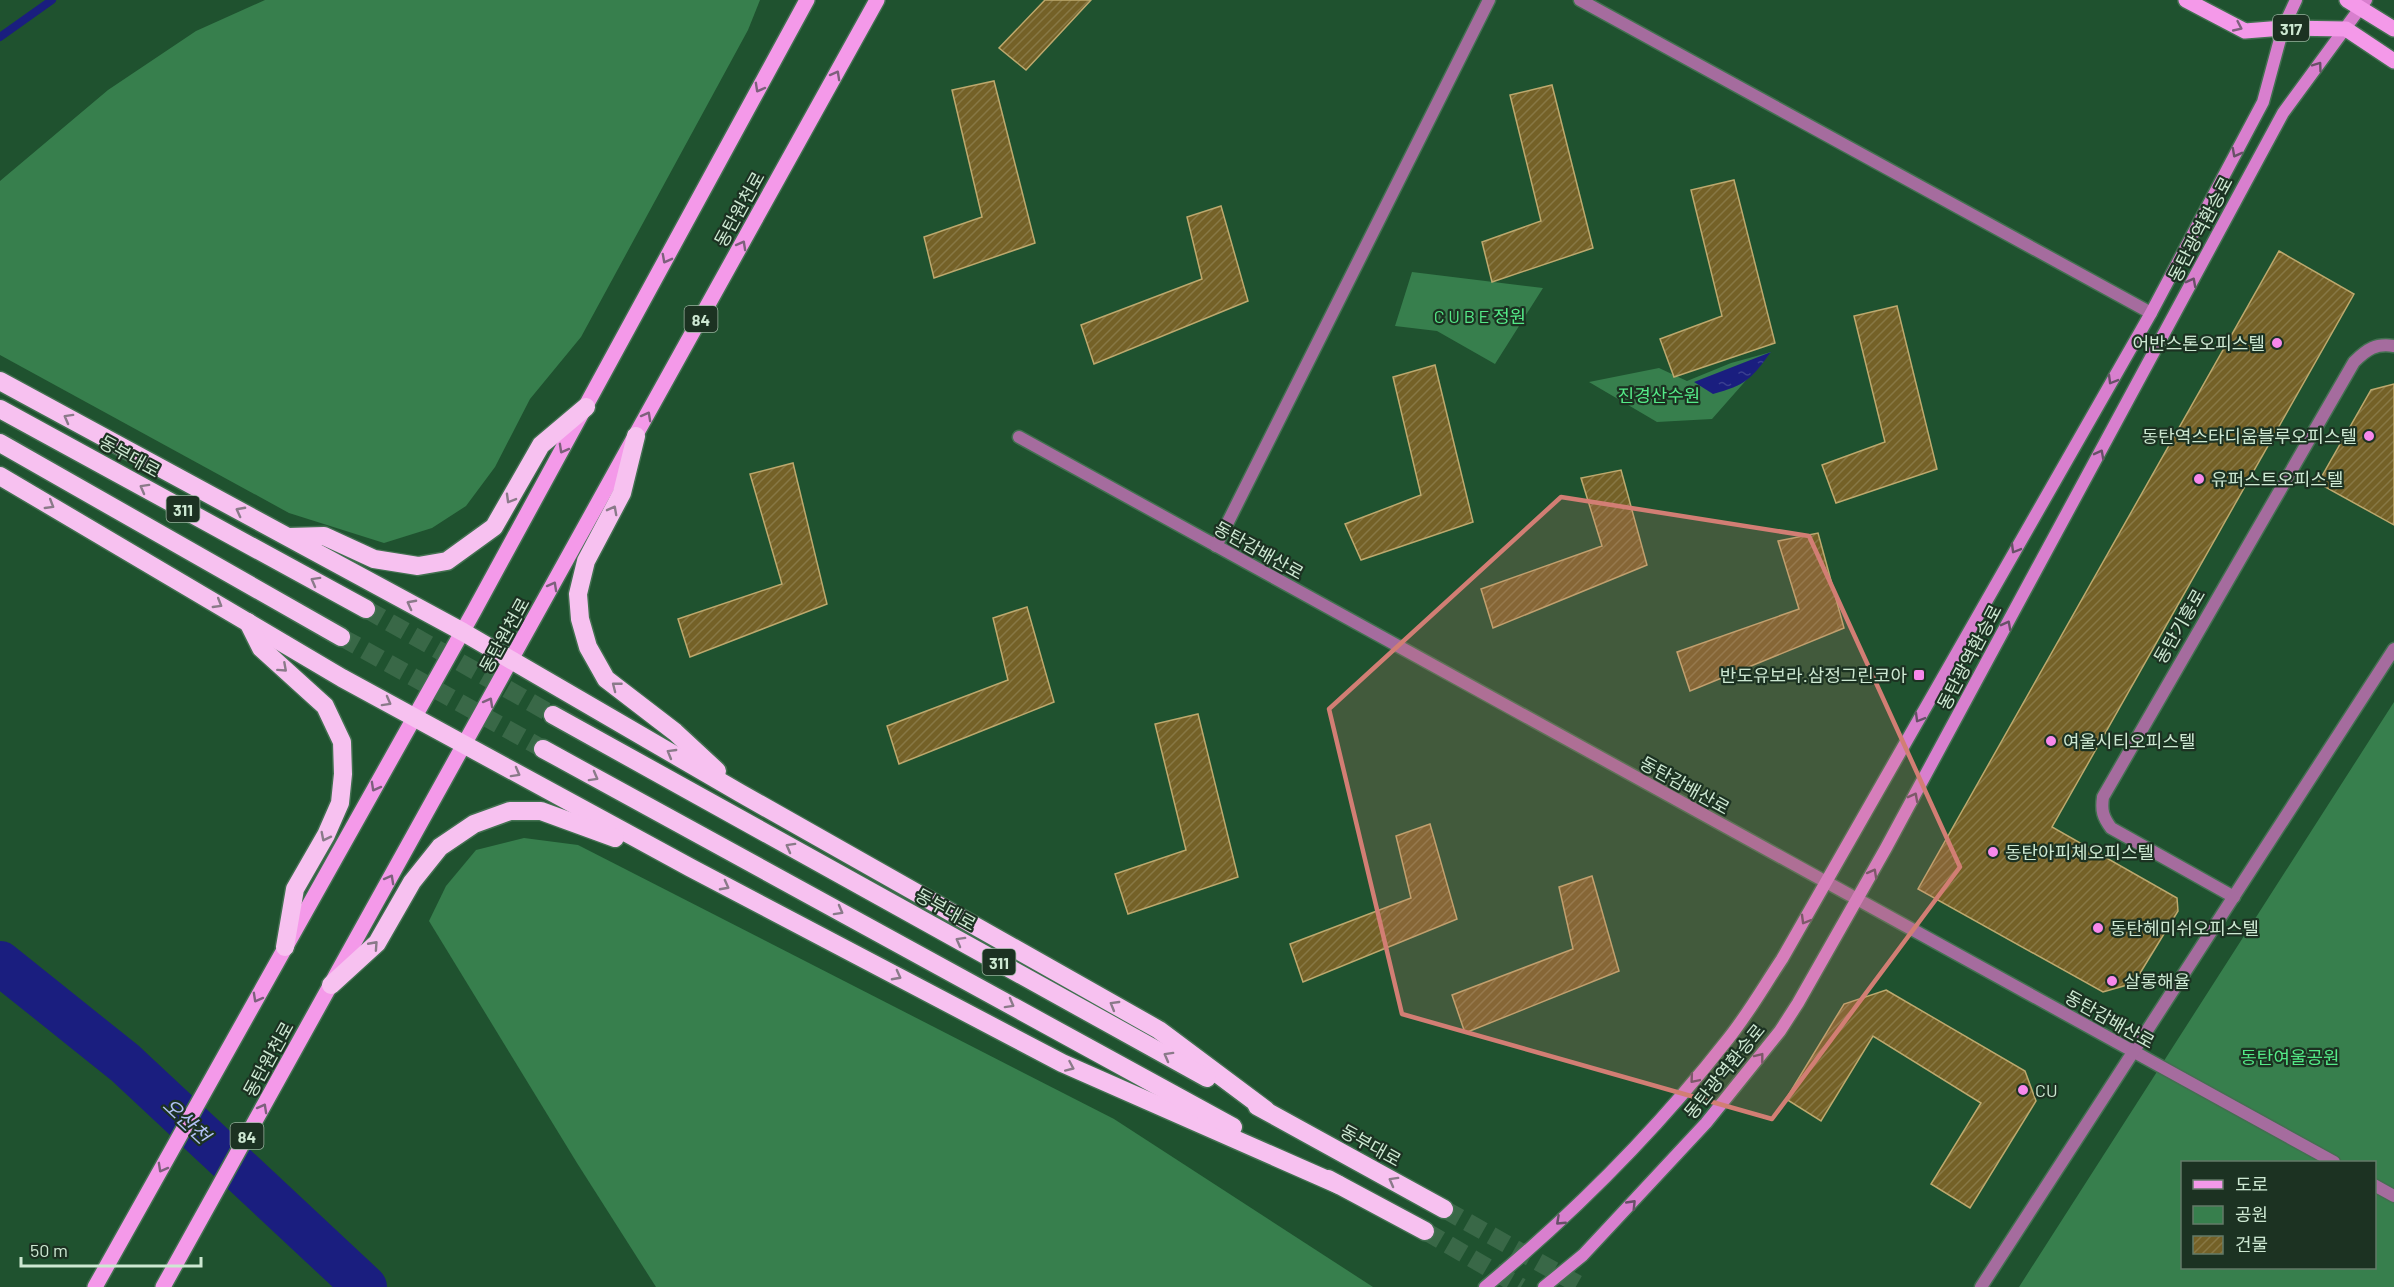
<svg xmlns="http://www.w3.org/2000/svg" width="2394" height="1287" font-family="Barlow,'Noto Sans KR',sans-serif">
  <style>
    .park { fill: #377f4d; fill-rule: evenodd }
    .water { fill: url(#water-ripples) }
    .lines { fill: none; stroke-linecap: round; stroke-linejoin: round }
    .stream { stroke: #1a1e7f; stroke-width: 8 }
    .river { stroke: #1a1e7f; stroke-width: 44 }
    .building { fill: url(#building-hatch); stroke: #bda96e; stroke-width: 1.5 }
    .highway-tunnel { stroke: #396847; stroke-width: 18; stroke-dasharray: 18 9; stroke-linecap: butt }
    .street-casing { stroke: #427050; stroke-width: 15 }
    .secondary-casing { stroke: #427050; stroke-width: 15 }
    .primary-casing { stroke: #427050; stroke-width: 18 }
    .highway-casing { stroke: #427050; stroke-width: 21 }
    .street { stroke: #a56c9e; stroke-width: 12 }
    .secondary { stroke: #d87fce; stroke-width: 12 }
    .primary { stroke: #f499e9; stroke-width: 15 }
    .highway { stroke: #f7c1f0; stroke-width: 18 }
    .oneway { stroke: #7d607c }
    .oneway2 { stroke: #675167 }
    .oneway3 { stroke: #8a7a89 }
    .marked { fill: #d27e74; fill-opacity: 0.2; stroke: #d27e74; stroke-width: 4.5; stroke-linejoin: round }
    .poi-dot { fill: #f788eb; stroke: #1c3222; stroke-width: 2 }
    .labels { text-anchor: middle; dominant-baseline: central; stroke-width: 4.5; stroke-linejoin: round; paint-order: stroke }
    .shield { fill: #1c3222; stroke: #98b19d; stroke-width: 1.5 }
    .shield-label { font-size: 16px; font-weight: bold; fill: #cde8d2 }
    .street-label { font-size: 18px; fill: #cde8d2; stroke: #1c3222 }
    .park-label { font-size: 18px; fill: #54ea87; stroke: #1c3222 }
    .poi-label { font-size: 18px; fill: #cde8d2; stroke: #1c3222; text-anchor: start }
    .water-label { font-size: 20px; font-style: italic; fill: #b2c2f5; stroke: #1c3222 }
  </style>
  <defs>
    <pattern id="water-ripples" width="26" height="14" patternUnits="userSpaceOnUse" patternTransform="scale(1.5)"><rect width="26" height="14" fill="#1a1e7f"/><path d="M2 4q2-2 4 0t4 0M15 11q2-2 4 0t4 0" fill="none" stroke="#3a3f90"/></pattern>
    <pattern id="building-hatch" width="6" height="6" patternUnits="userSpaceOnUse" patternTransform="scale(1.5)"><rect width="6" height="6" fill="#746127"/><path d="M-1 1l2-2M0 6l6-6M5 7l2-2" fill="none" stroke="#877845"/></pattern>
  </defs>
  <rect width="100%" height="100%" fill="#1f522f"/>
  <g class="park">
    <polygon points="265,0 760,0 748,30 581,337 530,399 495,467 466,506 432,528 384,543 289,513 0,355 0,181 108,90 196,31"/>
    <polygon points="1412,272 1543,288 1495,364 1437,331 1395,326"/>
    <polygon points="1771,352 1712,419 1657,422 1589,382 1659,368 1687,381 1731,363"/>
    <path d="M2394 702V1287H2019ZM2182 1162H2374V1268H2182Z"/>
    <polygon points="524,838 578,845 1114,1119 1373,1287 656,1287 577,1163 429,921 446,886 476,850"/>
  </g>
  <path class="water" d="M1771 352C1751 379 1746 385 1713 394L1694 382Z"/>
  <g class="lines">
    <polyline class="stream" points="0,37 52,0"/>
    <polyline class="river" points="0,963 125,1063 365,1287"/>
  </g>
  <g class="building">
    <polygon points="1045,0 1091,0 1026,70 999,48"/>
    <polygon points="994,81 1035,243 934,278 924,237 982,217 952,90"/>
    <polygon points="1552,85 1593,248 1492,282 1482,242 1541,221 1510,95"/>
    <polygon points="1734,180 1775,343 1674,377 1660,339 1722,316 1691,190"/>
    <polygon points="1221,206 1248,301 1094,364 1081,325 1202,279 1187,217"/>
    <polygon points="2279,251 2354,294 2052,827 2177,898 2178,911 2134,983 2103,992 1918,889"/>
    <polygon points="1897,306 1937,469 1836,503 1822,465 1885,442 1854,316"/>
    <polygon points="1435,365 1473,522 1361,560 1345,524 1421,495 1393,377"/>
    <polygon points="2394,384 2394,525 2318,483 2371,390"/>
    <polygon points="793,463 827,604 690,657 678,619 782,584 750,474"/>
    <polygon points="1621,470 1647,565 1493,628 1481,589 1602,546 1581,478"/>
    <polygon points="1818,533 1844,628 1690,691 1677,652 1799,609 1778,541"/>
    <polygon points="1027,607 1054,702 899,764 887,726 1008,680 993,618"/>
    <polygon points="1198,714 1238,877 1128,914 1115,874 1186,850 1155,724"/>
    <polygon points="1430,824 1457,919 1303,982 1290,944 1411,898 1396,836"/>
    <polygon points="1592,876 1619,971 1465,1033 1452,995 1573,949 1559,887"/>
    <polygon points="1886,990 2025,1071 2036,1101 1970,1208 1931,1184 1981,1103 1873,1036 1821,1121 1786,1099 1844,1004"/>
  </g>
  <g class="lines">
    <g class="highway-tunnel">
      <polyline points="366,609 553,715"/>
      <polyline points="341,637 543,749"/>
      <polyline points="1444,1209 1583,1287"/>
      <polyline points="1425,1231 1521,1287"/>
    </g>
    <defs>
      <g id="street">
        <polyline points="1580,0 2151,313"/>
        <polyline points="1019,437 2334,1162"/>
        <polyline points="1216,546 1489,0"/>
        <path d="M2234 897 2111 828C2103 817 2101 811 2103 797L2354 362C2367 349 2376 343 2394 346"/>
        <polyline points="2374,1185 2394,1196"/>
        <polyline points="1981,1287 2394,649"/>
      </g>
      <g id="secondary">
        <path d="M1485 1287C1574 1213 1656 1131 1728 1039 1748 1014 1764 986 1782 959L2151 313 2263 102 2283 28 2296 0"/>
        <polyline points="1544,1287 1583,1255 1706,1123 1780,1031 1798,1003 1886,848 2283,113 2366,0"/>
      </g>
      <g id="primary">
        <polyline points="2186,0 2245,31 2283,28 2346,29 2394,61"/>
        <polyline points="2347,0 2394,29"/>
        <polyline points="95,1287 474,611 807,0"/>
        <polyline points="163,1287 877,0"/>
      </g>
      <g id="highway">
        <polyline points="0,381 463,632 740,793 1159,1030 1266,1110"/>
        <polyline points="0,409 366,609"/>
        <polyline points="636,436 622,493 586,561 578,594 580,619 588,647 606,679 675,732 717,771"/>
        <polyline points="0,443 341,637"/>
        <polyline points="0,476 342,678 691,868 1062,1063 1339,1185"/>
        <polyline points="289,537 324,536 374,559 418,566 447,561 494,527 541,445 586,407"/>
        <polyline points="248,622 261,648 325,706 342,742 343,774 340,803 326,835 295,889 285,947"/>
        <polyline points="553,715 1207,1078"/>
        <polyline points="543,749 1233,1127"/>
        <polyline points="331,985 377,943 412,882 440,847 474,824 510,811 541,811 615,838"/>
        <polyline points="1257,1106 1444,1209"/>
        <polyline points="1328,1179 1425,1231"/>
      </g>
    </defs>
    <use href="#street" class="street-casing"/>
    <use href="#secondary" class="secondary-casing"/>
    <use href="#primary" class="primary-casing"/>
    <use href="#highway" class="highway-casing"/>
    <use href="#street" class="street"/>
    <use href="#secondary" class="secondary"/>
    <use href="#primary" class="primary"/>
    <use href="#highway" class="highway"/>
  </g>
  <defs><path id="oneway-chevron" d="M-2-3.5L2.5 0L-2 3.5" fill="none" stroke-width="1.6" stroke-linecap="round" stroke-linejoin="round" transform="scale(1.5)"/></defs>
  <g class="oneway">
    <use href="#oneway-chevron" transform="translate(2238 27) rotate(25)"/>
    <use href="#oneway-chevron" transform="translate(836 75) rotate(-61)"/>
    <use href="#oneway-chevron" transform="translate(759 88) rotate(119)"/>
    <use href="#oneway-chevron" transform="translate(742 245) rotate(-61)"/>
    <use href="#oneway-chevron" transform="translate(666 259) rotate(118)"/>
    <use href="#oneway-chevron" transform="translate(647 416) rotate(-61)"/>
    <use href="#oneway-chevron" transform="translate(563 449) rotate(119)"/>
    <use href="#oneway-chevron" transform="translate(553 586) rotate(-61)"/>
    <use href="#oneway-chevron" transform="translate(489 702) rotate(-61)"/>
    <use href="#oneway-chevron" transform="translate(375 787) rotate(119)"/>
    <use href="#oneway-chevron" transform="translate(390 879) rotate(-61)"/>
    <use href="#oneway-chevron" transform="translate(257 998) rotate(119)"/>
    <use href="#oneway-chevron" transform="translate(263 1108) rotate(-61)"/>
    <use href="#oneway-chevron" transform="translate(162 1168) rotate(119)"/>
  </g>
  <g class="oneway2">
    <use href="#oneway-chevron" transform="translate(2318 66) rotate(-54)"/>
    <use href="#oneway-chevron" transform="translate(2236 153) rotate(118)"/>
    <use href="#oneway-chevron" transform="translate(2192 282) rotate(-62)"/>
    <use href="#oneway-chevron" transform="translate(2112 380) rotate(120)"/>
    <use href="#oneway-chevron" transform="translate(2100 454) rotate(-62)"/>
    <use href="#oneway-chevron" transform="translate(2015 549) rotate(120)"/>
    <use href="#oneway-chevron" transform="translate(2007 625) rotate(-62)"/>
    <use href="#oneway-chevron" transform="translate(1919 718) rotate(120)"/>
    <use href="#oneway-chevron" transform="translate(1914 797) rotate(-62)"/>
    <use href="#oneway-chevron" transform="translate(1873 873) rotate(-61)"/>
    <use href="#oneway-chevron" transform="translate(1805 920) rotate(120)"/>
    <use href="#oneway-chevron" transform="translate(1760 1057) rotate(-52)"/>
    <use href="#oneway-chevron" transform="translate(1694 1079) rotate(130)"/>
    <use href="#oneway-chevron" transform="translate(1632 1204) rotate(-46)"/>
    <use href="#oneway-chevron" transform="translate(1560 1221) rotate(137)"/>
  </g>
  <g class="oneway3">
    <use href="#oneway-chevron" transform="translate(68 418) rotate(-151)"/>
    <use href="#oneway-chevron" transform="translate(144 488) rotate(-151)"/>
    <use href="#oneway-chevron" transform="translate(510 499) rotate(120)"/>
    <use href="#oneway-chevron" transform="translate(50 505) rotate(31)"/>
    <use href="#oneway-chevron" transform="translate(613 510) rotate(-62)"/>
    <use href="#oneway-chevron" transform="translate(240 511) rotate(-152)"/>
    <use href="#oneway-chevron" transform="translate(315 581) rotate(-151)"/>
    <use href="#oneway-chevron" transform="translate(218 604) rotate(31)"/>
    <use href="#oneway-chevron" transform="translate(411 604) rotate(-152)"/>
    <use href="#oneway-chevron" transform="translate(283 668) rotate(42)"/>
    <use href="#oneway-chevron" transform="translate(616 686) rotate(-142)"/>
    <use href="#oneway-chevron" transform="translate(387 702) rotate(29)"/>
    <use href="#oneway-chevron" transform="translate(671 753) rotate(-150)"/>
    <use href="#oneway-chevron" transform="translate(516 773) rotate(29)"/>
    <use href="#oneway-chevron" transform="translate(594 777) rotate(29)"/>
    <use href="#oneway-chevron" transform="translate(325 837) rotate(117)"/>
    <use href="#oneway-chevron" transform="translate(790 847) rotate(-151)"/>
    <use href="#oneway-chevron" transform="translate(725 886) rotate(28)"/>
    <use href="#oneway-chevron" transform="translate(839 911) rotate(29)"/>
    <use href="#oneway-chevron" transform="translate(960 941) rotate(-151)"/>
    <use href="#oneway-chevron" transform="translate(374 945) rotate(-48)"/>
    <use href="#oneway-chevron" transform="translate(897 976) rotate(28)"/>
    <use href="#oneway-chevron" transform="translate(1010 1004) rotate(29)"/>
    <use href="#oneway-chevron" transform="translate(1114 1005) rotate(-150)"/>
    <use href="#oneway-chevron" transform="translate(1168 1056) rotate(-151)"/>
    <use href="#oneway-chevron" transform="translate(1070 1067) rotate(24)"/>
    <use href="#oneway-chevron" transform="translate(1393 1181) rotate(-151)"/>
  </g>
  <path class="marked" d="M1561 497 1809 536 1960 867 1772 1119 1402 1014 1329 709Z"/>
  <g class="poi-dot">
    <circle cx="2277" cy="343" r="6"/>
    <circle cx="2369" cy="436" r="6"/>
    <circle cx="2199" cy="479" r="6"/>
    <rect x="1913" y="669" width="12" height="12" rx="3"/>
    <circle cx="2051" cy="741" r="6"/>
    <circle cx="1993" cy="852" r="6"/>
    <circle cx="2098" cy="928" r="6"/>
    <circle cx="2112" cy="981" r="6"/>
    <circle cx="2023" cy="1090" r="6"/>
  </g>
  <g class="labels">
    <g class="shield">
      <rect x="2273" y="15" width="36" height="26" rx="4.5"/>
      <rect x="684.5" y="306" width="33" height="26" rx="4.5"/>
      <rect x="166.5" y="496" width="33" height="26" rx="4.5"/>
      <rect x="982.5" y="949" width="33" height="26" rx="4.5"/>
      <rect x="230.5" y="1123" width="33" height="26" rx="4.5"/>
    </g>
    <g class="shield-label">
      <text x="2291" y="28">317</text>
      <text x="701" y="319">84</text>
      <text x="183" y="509">311</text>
      <text x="999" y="962">311</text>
      <text x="247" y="1136">84</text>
    </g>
    <g class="street-label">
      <text transform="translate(739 209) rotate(-61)">동탄원천로</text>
      <text transform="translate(2200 229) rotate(-62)">동탄광역환승로</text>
      <text transform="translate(130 456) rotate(29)">동부대로</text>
      <text transform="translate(1259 550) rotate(29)">동탄감배산로</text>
      <text transform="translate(2179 626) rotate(-60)">동탄기흥로</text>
      <text transform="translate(504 635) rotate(-61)">동탄원천로</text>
      <text transform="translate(1969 657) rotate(-62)">동탄광역환승로</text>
      <text transform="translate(1685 785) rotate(29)">동탄감배산로</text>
      <text transform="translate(946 909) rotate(29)">동부대로</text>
      <text transform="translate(2110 1019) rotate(29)">동탄감배산로</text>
      <text transform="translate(268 1059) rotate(-61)">동탄원천로</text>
      <text transform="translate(1724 1071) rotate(-51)">동탄광역환승로</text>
      <text transform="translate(1371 1145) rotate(29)">동부대로</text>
    </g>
    <g class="park-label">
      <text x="1480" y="316">C U B E 정원</text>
      <text x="1659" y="395">진경산수원</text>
      <text x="2290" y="1057">동탄여울공원</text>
    </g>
    <g class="poi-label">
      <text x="2265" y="343" text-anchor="end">어반스톤오피스텔</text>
      <text x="2357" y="436" text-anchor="end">동탄역스타디움블루오피스텔</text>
      <text x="2211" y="479">유퍼스트오피스텔</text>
      <text x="1907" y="675" text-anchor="end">반도유보라.삼정그린코아</text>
      <text x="2063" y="741">여울시티오피스텔</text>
      <text x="2005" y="852">동탄아피체오피스텔</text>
      <text x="2110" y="928">동탄헤미쉬오피스텔</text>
      <text x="2124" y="981">살롱해율</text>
      <text x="2035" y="1090">CU</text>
    </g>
    <g class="water-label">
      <text transform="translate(187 1120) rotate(43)">오산천</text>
    </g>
  </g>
  <rect x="2181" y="1161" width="195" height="108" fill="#1c3222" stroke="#637b68" stroke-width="1.5"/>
  <rect x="2193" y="1180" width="30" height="9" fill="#f499e9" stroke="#637b68" stroke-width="1.5"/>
  <text x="2235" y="1191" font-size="18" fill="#cde8d2">도로</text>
  <rect x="2193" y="1206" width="30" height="18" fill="#377f4d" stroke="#637b68" stroke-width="1.5"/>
  <text x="2235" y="1221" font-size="18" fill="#cde8d2">공원</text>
  <rect x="2193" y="1236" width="30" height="18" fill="url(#building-hatch)" stroke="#637b68" stroke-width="1.5"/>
  <text x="2235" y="1251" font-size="18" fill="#cde8d2">건물</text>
  <path d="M21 1257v9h180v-9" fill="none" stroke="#cde8d2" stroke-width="3"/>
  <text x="30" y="1257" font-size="18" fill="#cde8d2" stroke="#1c3222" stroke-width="4.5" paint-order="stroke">50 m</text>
</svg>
